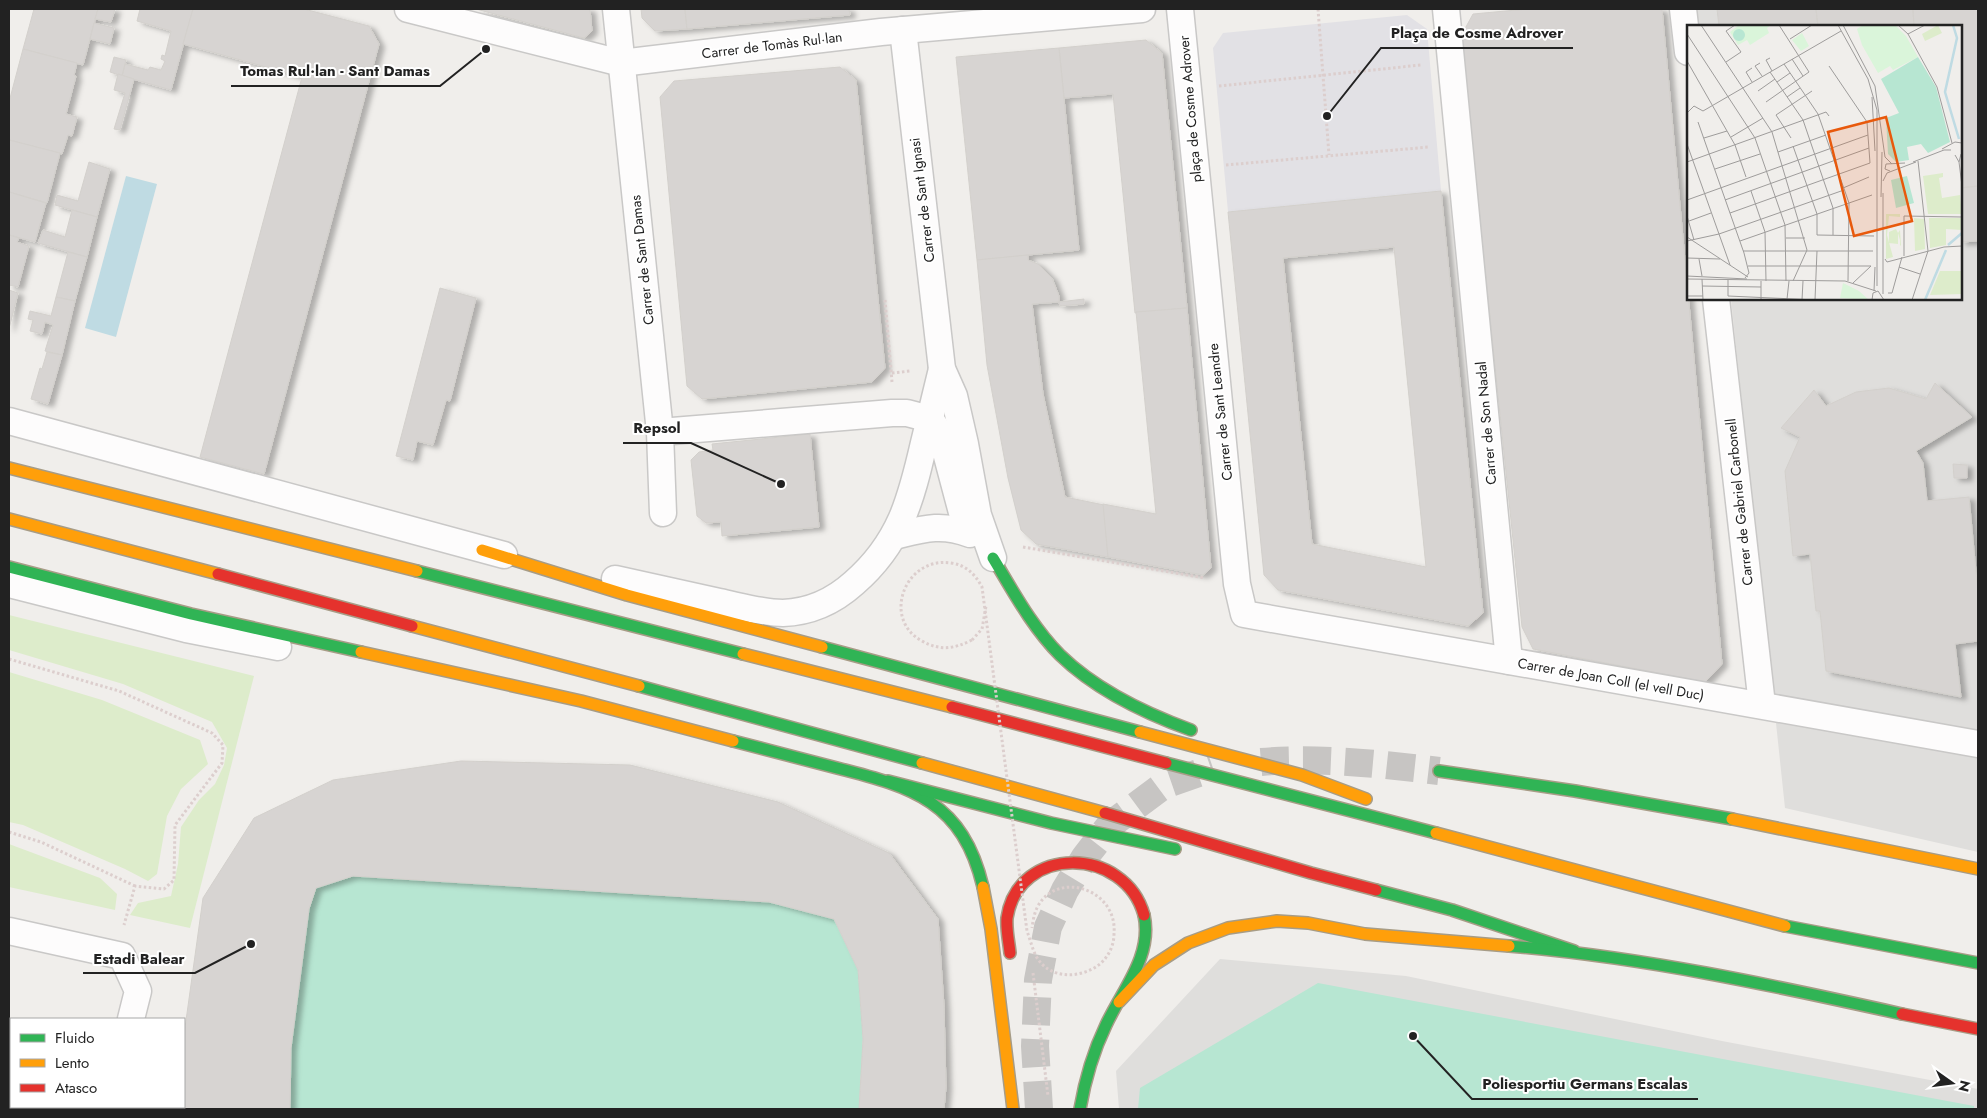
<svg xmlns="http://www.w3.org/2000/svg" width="1987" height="1118" font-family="Jost,sans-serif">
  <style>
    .residential { fill: #dfdedc }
    .grass { fill: #ddeccb }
    .pitch { fill: #b7e6d2 }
    .plaza { fill: #e2e1e5 }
    .water { fill: #bfdbe3 }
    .building { fill: #d7d4d2; stroke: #d3d0cc; fill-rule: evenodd; filter: url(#shadow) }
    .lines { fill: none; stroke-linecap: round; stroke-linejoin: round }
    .highway-tunnel { stroke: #c7c5c3; stroke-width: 28; stroke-dasharray: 28 14; stroke-linecap: butt }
    .street-casing { stroke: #c9c8c7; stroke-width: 29 }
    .fast-casing { stroke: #a79c86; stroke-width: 14 }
    .slow-casing { stroke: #a79c86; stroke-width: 14 }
    .jam-casing { stroke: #a79c86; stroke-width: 14 }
    .path { stroke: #dccecd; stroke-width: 3; stroke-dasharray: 2.5 2.5; stroke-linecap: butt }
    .street { stroke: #fdfcfc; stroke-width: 26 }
    .fast { stroke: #30b455; stroke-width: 11 }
    .slow { stroke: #ff9f0a; stroke-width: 11 }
    .jam { stroke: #e5322d; stroke-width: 11 }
    .path-bridge { stroke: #dccecd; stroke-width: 3; stroke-dasharray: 2.5 2.5; stroke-linecap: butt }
    .labels { text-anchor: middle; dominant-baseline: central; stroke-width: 4; stroke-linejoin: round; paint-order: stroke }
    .street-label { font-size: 14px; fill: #222; stroke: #fff }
    .inset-river { fill: none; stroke: #bfdbe3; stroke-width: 2.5 }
    .inset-road { fill: none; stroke: #9e9c9b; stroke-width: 1 }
    .view { fill: #e8590c; fill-opacity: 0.15; stroke: #e8590c; stroke-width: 2.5 }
    .inset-edge { fill: none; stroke: #222; stroke-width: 2.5 }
    .leader { fill: none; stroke: #222; stroke-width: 2 }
    .callout-dot { fill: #222; stroke: #fff; stroke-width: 2 }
    .callout-label { font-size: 15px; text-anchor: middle; font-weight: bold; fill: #222; stroke: #fff; stroke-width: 4; stroke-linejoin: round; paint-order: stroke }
  </style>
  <defs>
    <filter id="shadow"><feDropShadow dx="5.5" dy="3" stdDeviation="2.5" flood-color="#0004"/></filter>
  </defs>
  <rect width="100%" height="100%" fill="#f0eeeb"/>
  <g class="residential">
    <polygon points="1697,9 1978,9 1978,852 1785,808 1731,299 1961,299 1961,26 1699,26"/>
    <polygon points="1220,959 1406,976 1722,1041 1978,1089 1978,1109 1119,1109 1116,1071"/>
  </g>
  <g class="grass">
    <polygon points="9,615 254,676 190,928 130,915 138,903 171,896 178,864 181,827 199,800 215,784 224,765 227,748 212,722 123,684 9,650"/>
    <polygon points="9,672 102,700 200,740 208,764 181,789 167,816 157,874 148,881 125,869 23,825 9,822"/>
    <polygon points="9,844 100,878 117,894 115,910 9,887"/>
  </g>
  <g class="pitch">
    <polygon points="353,876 769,902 834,919 858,970 863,1039 859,1109 290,1109 291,1048 309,909 316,888"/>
    <polygon points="1318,983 1974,1106 1974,1109 1138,1109 1140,1088"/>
  </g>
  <polygon class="plaza" points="1407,15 1427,29 1441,191 1228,212 1213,48 1223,33"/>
  <polygon class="water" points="126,176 157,184 116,337 85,328"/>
  <g class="building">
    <polygon points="34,9 98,9 83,65 23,49"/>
    <polygon points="98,9 115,9 111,22 95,19"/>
    <polygon points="140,9 193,9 171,90 122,76 125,64 148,70 150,67 161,70 165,61 161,59 162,55 165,56 171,31 137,21"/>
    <polygon points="193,9 304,9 369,26 379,44 264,474 200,457 302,77 183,44"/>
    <polygon points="476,9 590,9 592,31 584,38"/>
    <polygon points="641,9 685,9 687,29 655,31 642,18"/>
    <polygon points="685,9 849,9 850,15 687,29"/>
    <polygon points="1527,9 1662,9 1722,664 1705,682 1533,649 1522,627 1461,36 1473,14"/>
    <polygon points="1717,9 1816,9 1818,26 1719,26"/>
    <polygon points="1816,9 1913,9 1914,26 1818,26"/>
    <polygon points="1913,9 1978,9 1978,186 1961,188 1961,26 1914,26"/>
    <polygon points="94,23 114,28 110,44 90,39"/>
    <polygon points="1146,40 1162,53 1187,308 1135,313 1113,94 1064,98 1059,48"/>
    <polygon points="1059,48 1079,250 977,260 956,57"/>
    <polygon points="23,49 77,63 74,75 76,76 66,114 77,117 72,136 68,135 62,154 9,140 9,102"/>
    <polygon points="114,57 126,60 122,76 110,72"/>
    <polygon points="840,67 856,80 885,368 872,382 702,399 687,386 660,97 674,81"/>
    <polygon points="118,74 134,79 120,130 114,129 125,93 114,90"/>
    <polygon points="9,140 60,153 47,203 9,192"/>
    <polygon points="89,162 110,169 97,217 55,205 57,195 78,201"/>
    <polygon points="1978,186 1978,241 1961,242 1961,188"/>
    <path d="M1441 191 1483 613 1468 626 1278 590 1264 575 1228 212ZM1394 247 1426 567 1312 544 1283 258Z"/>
    <polygon points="9,192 46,203 35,242 9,235"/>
    <polygon points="72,210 97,217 87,257 38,243 43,230 65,237"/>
    <polygon points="9,235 19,238 17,242 29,246 18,287 9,285"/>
    <polygon points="68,252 87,257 75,301 56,297"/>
    <polygon points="1028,255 1028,260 1038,264 1052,278 1059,296 1059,302 1032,304 1043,394 1065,497 1104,505 1108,557 1036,544 1021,530 1008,478 987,365 977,260"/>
    <polygon points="440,288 476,298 450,401 446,400 433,445 417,441 413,460 396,456"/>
    <polygon points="9,290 18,293 9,329"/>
    <polygon points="56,297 75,301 62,355 45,351 53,325 45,322 42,334 30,331 33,320 28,319 30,311 51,316"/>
    <polygon points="1084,299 1084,304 1060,306 1059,302"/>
    <polygon points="1187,308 1211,568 1203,575 1108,557 1103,504 1156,514 1136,312"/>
    <polygon points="47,352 62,355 48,404 31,399 40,368 42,369"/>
    <polygon points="1935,383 1972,417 1916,451 1923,463 1927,501 1969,497 1978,593 1978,641 1955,644 1961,697 1826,671 1820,611 1816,611 1810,554 1793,556 1785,471 1800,437 1781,428 1814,390 1826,406 1856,392 1889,388 1926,399"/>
    <polygon points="810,434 819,527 722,536 721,522 706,523 697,516 691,460 699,452 713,450 712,444"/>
    <polygon points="1953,464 1967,465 1967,478 1954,478"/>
    <polygon points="461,761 630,765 778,802 889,853 938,919 944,1006 946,1087 944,1109 859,1109 863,1039 858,970 834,919 769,902 353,876 316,888 309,909 291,1048 290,1109 171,1109 172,1107 184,1107 184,1035 203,898 254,818 333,780"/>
  </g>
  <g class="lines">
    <g class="highway-tunnel">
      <path d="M1261 762C1320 757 1380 764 1439 771"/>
      <polyline points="1039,1109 1035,1046 1038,980 1048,927 1065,890 1085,857 1110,825 1164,785 1213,768"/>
    </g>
    <defs>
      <g id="street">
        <polyline points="408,9 621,63 881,32 1142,9"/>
        <polyline points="616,9 660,432 663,513"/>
        <polyline points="1180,9 1237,584 1244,614 1978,744"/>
        <polyline points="1446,9 1509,661"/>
        <polyline points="1683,9 1688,52"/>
        <polyline points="903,30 942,369 954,396 965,444 978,515 993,558"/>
        <polyline points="1716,299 1762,705"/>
        <polyline points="930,419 940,433 944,445 964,520"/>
        <polyline points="9,421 504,555"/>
        <polyline points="660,432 892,413 907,413 930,419"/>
        <path d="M894 536C923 529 941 523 970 534"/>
        <path d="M615 579C650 587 684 594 719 602 739 606 762 613 783 613 811 612 834 601 854 583 900 543 911 500 924 443 930 418 936 394 942 369"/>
        <polyline points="9,584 186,629 278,647"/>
        <polyline points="9,931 122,956 138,991 131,1019"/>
        <polyline points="109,1109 110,1107"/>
      </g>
      <g id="fast">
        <path d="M993 558C1013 591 1032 627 1060 655 1096 690 1144 713 1191 730"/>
        <polyline points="9,567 191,614 361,652"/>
        <polyline points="417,571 743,654"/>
        <polyline points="822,647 1140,732"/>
        <polyline points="639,686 922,763"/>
        <path d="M733 741C768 750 802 759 837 768 913 787 963 802 983 887"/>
        <polyline points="1166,763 1436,833"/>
        <polyline points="1439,771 1575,791 1732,819"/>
        <polyline points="888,781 1051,823 1175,849"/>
        <polyline points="1376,890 1452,910 1574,951"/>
        <polyline points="1785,926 1978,963"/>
        <path d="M1509 946C1642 957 1772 985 1902 1014"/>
        <path d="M1080 1109C1085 1080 1093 1052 1106 1025 1122 990 1153 956 1144 915"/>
      </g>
      <g id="slow">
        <polyline points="9,468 417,571"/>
        <polyline points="9,519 218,574"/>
        <polyline points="482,550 627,595 822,647"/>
        <polyline points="412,626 639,686"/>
        <polyline points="361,652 581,701 733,741"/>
        <polyline points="743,654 952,707"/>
        <polyline points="1140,732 1302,775 1366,799"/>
        <polyline points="922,763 1105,813"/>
        <polyline points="1732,819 1978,869"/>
        <polyline points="1436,833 1785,926"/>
        <polyline points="983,887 991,929 1013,1109"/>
        <polyline points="1119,1002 1154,965 1188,943 1228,928 1277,921 1308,923 1365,934 1509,946"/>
      </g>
      <g id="jam">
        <polyline points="218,574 412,626"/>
        <polyline points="952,707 1166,763"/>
        <polyline points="1105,813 1311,873 1376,890"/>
        <path d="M1010 953C1009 942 1006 930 1007 918 1018 844 1125 846 1144 915"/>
        <polyline points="1902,1014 1978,1029"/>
      </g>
    </defs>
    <use href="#street" class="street-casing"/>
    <use href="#fast" class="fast-casing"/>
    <use href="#slow" class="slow-casing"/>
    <use href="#jam" class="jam-casing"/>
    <g class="path">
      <polyline points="1318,9 1329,155"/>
      <polyline points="1219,86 1421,65"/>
      <polyline points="1226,165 1429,147"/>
      <polyline points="885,300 892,382"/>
      <polyline points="892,373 910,371"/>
      <polyline points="1023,547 1205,578"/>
      <polyline points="972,640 982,629 986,606"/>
      <polyline points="9,659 119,691 212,733 223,745 222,763 175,825 174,880 164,889 135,886 124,925"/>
      <polyline points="9,832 41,842 135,886"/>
      <polyline points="1033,973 1048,1096"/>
    </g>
    <use href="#street" class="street"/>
    <use href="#fast" class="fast"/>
    <use href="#slow" class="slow"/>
    <use href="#jam" class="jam"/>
    <path class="path-bridge" d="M972 640C954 649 940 651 922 641 881 619 905 556 951 563 966 565 975 574 982 587L1027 931C1030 939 1032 948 1036 956 1049 980 1081 979 1100 964 1109 956 1114 945 1114 934 1118 889 1058 870 1038 906 1034 913 1033 921 1032 928"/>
  </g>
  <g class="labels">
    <g class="street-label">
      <text transform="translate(772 45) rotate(-7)">Carrer de Tomàs Rul·lan</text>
      <text transform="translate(1190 109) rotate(-95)">plaça de Cosme Adrover</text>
      <text transform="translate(922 200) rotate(-97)">Carrer de Sant Ignasi</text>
      <text transform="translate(642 260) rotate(-96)">Carrer de Sant Damas</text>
      <text transform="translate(1220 412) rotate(-96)">Carrer de Sant Leandre</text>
      <text transform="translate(1486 423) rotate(-95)">Carrer de Son Nadal</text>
      <text transform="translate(1739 502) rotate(-96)">Carrer de Gabriel Carbonell</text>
      <text transform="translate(1611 679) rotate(10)">Carrer de Joan Coll (el vell Duc)</text>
    </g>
  </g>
  <g transform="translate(1687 25)">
    <rect width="275" height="275" fill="#f0eeeb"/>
    <path d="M251 0 255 8 238 16 235 9ZM256 148V152L252 153 255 173 273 170 275 189H241L236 151ZM199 189H213V192L202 191 200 210 206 232 199 234ZM227 193 237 194 238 224 228 226ZM242 193H275V205L259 204V220L243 223ZM209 204 211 208 213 205 214 220 213 221V215L211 208V219L202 218V207ZM253 246H275V269L243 270Z" fill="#ddeccb"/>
    <path d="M52 0H84L80 3 82 8 63 20 60 15 51 20 43 7ZM176 0H208L219 11 231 32 206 45 203 41 191 48 175 20 170 4ZM115 8 122 21 114 26 105 15ZM156 258 172 266 182 275 153 273Z" fill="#daf5da"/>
    <path d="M46 10a6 6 0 1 1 12 0a6 6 0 1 1-12 0ZM231 32 249 62 263 117 241 128 234 119 220 122 222 135 209 137 201 129 199 93 212 88 194 54ZM220 151 227 178 209 183 204 155Z" fill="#b7e6d2"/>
    <path class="inset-river" d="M266 0 270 13 258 67 272 114M261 220 275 208M238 275 259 225"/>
    <path class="inset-road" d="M14 0 85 107 120 225 106 256M151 0 181 54 190 85V261M156 0 188 61 198 132 205 139M211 0 221 9 250 62 265 118M0 9 68 113 98 200 99 256M221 9 238 0M103 14 125 0M83 33 79 35 85 46M105 34 116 51M0 36 48 120 59 152M39 37 54 27 39 6 48 0M73 38 68 41 75 51M97 39 131 89 162 178 161 256M83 47 116 95 146 183V210M65 57 59 47 65 43M90 57 103 48M71 66 88 54M100 72 113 63M185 72 188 126M79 77 122 47 92 0M16 86 154 6M0 88 7 81 16 86M11 97 57 228 62 248 58 253M44 112 76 93M17 113 40 106M104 113 89 90 125 66M0 119 43 240M106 121 130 189V210L187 211M255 124 268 117 275 118M91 127 139 110M268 130 272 137 274 129M0 137 139 87 142 91M226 137 257 125H264M272 137 275 161M28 144 73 129M203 146 198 144 199 139 218 138M196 156 200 148 229 137M156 163 182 152M64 166 78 207 79 256M196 168V269M194 172 195 127M0 175 181 110M38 175 182 123M43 188 183 138 180 97 142 41M0 191 7 215M2 196 24 188M0 212 61 252M99 213H118M0 216 32 209 157 165M53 216 185 170M56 226H186M217 231V191L275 192M0 233 33 234M12 234 15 251M198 234 200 237 257 222 275 221M61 241H184M212 242 233 249M0 251 60 254M0 254 158 256 189 266M15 254 16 275M41 255V271L129 275M166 258 184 241M15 261 74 262M187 266 188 242M201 268H205L215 232M0 271H16M100 274 102 256M74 275V256M115 275 116 256M128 275 130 226M185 275 186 268 191 266 197 275M225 275 241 226 231 136"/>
    <path class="view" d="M199 92 225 196 167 211 141 107Z"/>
    <rect width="275" height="275" class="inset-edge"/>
  </g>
  <path class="leader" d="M1327 116L1381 48H1573M486 49L440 86H231M781 484L691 443H623M251 944L195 973H83M1413 1036L1472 1099H1698"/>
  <g class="callout-dot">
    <circle cx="1327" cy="116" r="5"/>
    <circle cx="486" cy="49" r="5"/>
    <circle cx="781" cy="484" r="5"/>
    <circle cx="251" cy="944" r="5"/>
    <circle cx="1413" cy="1036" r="5"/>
  </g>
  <g class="callout-label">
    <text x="1477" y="38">Plaça de Cosme Adrover</text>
    <text x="335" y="76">Tomas Rul·lan - Sant Damas</text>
    <text x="657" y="433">Repsol</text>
    <text x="139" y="964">Estadi Balear</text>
    <text x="1585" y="1089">Poliesportiu Germans Escalas</text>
  </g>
  <rect width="1987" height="1118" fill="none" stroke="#222222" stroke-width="20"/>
  <rect x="10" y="1018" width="175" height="90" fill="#ffffff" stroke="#a7a7a7"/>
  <rect x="20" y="1034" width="25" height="8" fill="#30b455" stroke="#a7a7a7"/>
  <text x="55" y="1043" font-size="15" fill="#222222">Fluido</text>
  <rect x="20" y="1059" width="25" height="8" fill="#ff9f0a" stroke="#a7a7a7"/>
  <text x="55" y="1068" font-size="15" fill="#222222">Lento</text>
  <rect x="20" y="1084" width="25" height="8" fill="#e5322d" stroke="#a7a7a7"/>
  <text x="55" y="1093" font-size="15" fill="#222222">Atasco</text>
  <g transform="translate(1952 1083) rotate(104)" stroke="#ffffff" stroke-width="4" paint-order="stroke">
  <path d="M0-4L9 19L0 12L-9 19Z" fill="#222222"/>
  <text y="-8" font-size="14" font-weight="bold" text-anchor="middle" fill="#222222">N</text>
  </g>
</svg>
